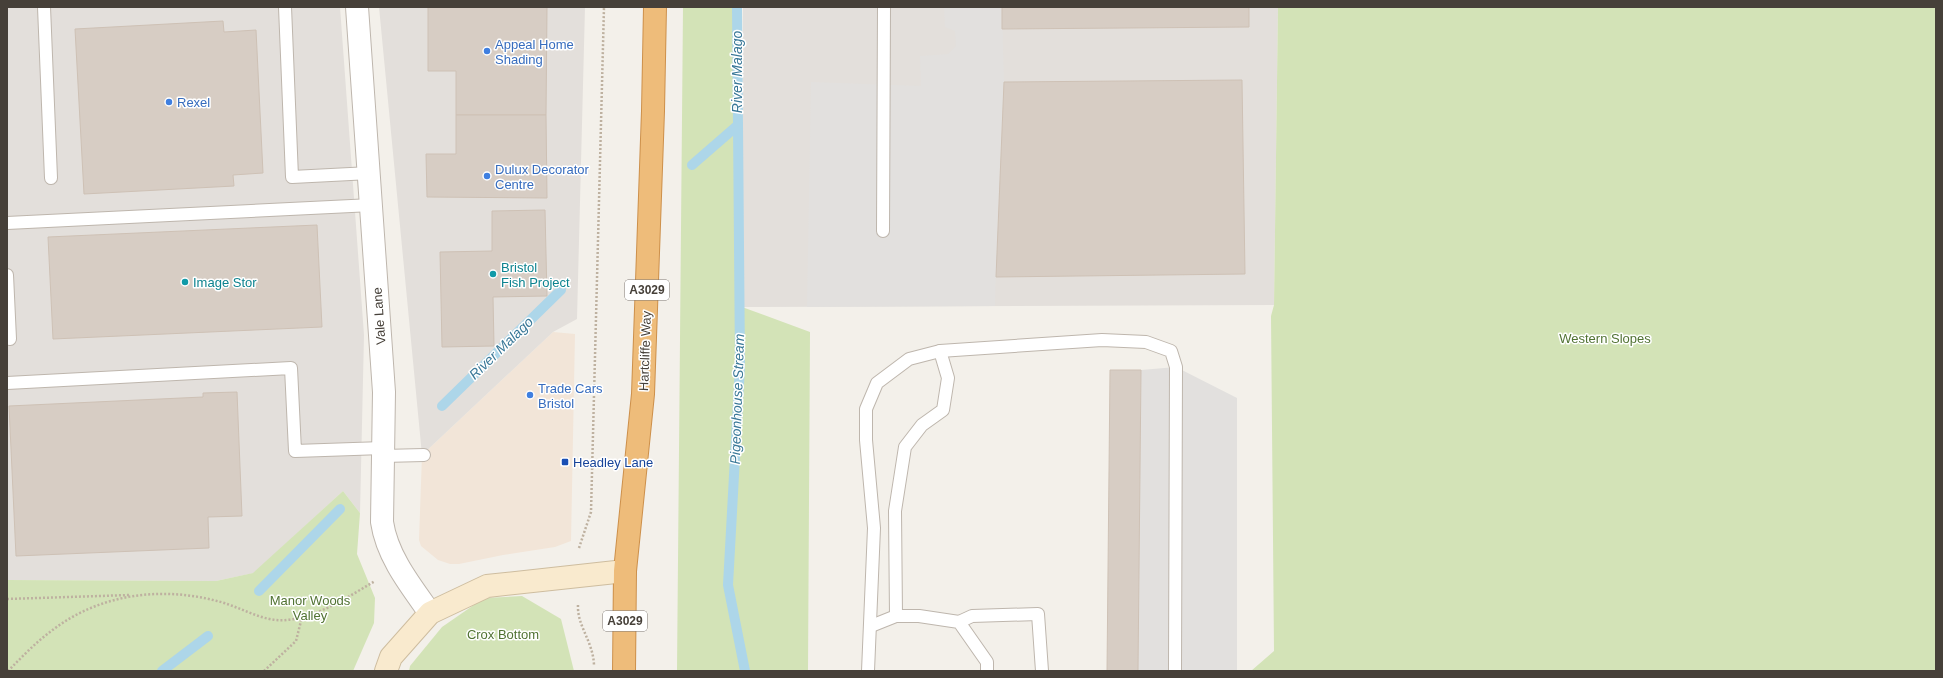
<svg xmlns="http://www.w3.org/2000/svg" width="1943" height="678" font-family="Arial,sans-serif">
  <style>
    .commercial { fill: #f2e5d8 }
    .industrial { fill: #e3dfdb }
    .green { fill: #d3e3b7 }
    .parking { fill: #e2e0de }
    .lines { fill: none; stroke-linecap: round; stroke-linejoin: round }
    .stream { stroke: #add6e9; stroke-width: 10 }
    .building { fill: #d7cdc4; stroke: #cec1b5 }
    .lane-casing { stroke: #beb6ad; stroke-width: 14 }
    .street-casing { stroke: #beb6ad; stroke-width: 24 }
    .secondary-casing { stroke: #cebd9f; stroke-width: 24 }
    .highway-casing { stroke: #cd904b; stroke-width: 24 }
    .path { stroke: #beb1a0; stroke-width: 2.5; stroke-dasharray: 2 2; stroke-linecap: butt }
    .lane { stroke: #fff; stroke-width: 12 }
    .street { stroke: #fff; stroke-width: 22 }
    .secondary { stroke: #f9eace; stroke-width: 22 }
    .highway { stroke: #eebc7a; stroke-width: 22 }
    .shop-dot { fill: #3f7fe0; stroke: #fff; stroke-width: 1.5 }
    .culture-dot { fill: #0f9aa8; stroke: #fff; stroke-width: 1.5 }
    .transit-dot { fill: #1a4fb4; stroke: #fff; stroke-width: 1.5 }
    .labels { text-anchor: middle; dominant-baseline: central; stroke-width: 3; stroke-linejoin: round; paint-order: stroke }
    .shield { fill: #fff; stroke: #7e7974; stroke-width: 1 }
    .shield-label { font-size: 12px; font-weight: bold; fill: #464039 }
    .shop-label { font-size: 13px; fill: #366cbe; stroke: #fff; text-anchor: start }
    .culture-label { font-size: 13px; fill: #0d838f; stroke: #fff; text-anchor: start }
    .street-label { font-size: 13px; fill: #464039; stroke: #fff }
    .park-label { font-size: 13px; fill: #507232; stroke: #fff }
    .transit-label { font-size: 13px; fill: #164399; stroke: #fff; text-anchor: start }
    .water-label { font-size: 14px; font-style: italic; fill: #397898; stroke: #fff }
  </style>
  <rect width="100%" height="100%" fill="#f3f0ea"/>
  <polygon class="commercial" points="553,332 575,334 571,541 555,547 503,555 459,564 450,564 438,560 421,546 419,540 422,455"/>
  <g class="industrial">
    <polygon points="7,7 340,7 364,335 360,513 343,491 254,573 216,581 7,580"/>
    <polygon points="379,7 585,7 577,319 553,332 422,455"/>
    <polygon points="743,7 1278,7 1274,305 742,307"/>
  </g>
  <g class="green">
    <polygon points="683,7 738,7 742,307 810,332 808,671 677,671"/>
    <polygon points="1278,7 1936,7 1936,671 1251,671 1274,651 1271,316 1274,305"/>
    <polygon points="343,491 360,513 357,554 375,598 374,623 353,671 7,671 7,580 216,581 253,573"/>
    <polygon points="522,596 561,619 574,671 409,671 410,666 442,627 484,598"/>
  </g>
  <g class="parking">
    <polygon points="944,7 1002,7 1004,82 998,203 995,306 807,307 811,82 921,86 920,56 948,54 956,46 955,31 945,27"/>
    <polygon points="1176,367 1237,398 1237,671 1138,671 1141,370"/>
  </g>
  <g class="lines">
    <g class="stream">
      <polyline points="738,125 740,366 728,585 745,671"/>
      <polyline points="692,165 738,125 737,7"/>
      <polyline points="442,406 561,290"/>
      <polyline points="259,591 340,509"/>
      <polyline points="162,671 208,636"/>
    </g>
  </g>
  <g class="building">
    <polygon points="428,7 547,7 546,115 456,115 456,71 428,71"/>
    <polygon points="1002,7 1249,7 1249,27 1002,29"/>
    <polygon points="223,21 224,32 256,30 263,173 233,175 234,186 84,194 75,29"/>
    <polygon points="1242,80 1245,274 996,277 1004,82"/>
    <polygon points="456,115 546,115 547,198 427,197 426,154 456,154"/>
    <polygon points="545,210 547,296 493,297 494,346 442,347 440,252 492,251 492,211"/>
    <polygon points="317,225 322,327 53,339 48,237"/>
    <polygon points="1110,370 1141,370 1138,671 1107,671"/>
    <polygon points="237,392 242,516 208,517 209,548 16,556 9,406 203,397 203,393"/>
  </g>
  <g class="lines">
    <defs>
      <g id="lane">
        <polyline points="44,7 51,178"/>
        <polyline points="285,7 292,177 370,173"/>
        <polyline points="7,223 372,205"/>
        <polyline points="883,231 884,7"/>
        <polyline points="7,275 10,339"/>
        <polyline points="7,383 291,368 295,451 383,448"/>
        <polyline points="383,456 424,455"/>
        <polyline points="896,616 895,511 905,447 922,425 943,410 948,378 940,351"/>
        <polyline points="959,622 972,616 1038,614 1042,671"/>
        <polyline points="871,626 896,616 919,616 959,622 987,662 987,671"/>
        <polyline points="868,671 874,528 866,440 866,409 877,383 909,359 940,351 1102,340 1146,342 1171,351 1176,367 1175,671"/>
      </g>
      <path id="street" d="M357 7 384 392 382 522C387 556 410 585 430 613"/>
      <polyline id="secondary" points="386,671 391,657 430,613 487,586 625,571"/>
      <polyline id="highway" points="624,671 625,571 643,394 653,111 655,7"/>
    </defs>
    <use href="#lane" class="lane-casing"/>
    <use href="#street" class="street-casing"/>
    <use href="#secondary" class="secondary-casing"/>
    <use href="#highway" class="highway-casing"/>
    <g class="path">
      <polyline points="579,548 591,512 604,7"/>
      <polyline points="7,599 130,595"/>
      <path d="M578 605C577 626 593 641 594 665"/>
      <path d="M8 671C21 658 35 643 50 632 98 594 160 586 217 601 239 606 264 623 287 620 318 617 348 597 375 581"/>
      <polyline points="264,671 296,641 302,617"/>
    </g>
    <use href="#lane" class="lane"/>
    <use href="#street" class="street"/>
    <use href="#secondary" class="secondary"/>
    <use href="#highway" class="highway"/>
  </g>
  <g class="shop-dot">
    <circle cx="487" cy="51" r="4"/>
    <circle cx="169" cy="102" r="4"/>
    <circle cx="487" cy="176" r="4"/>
    <circle cx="530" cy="395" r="4"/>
  </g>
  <g class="culture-dot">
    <circle cx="493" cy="274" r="4"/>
    <circle cx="185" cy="282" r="4"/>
  </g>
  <rect class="transit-dot" x="561" y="458" width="8" height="8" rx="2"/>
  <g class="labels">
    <g class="shield">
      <rect x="625" y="280" width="44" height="20" rx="3"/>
      <rect x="603" y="611" width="44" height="20" rx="3"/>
    </g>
    <g class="shield-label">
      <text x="647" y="290">A3029</text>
      <text x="625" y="621">A3029</text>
    </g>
    <g class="shop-label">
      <text x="495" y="44">Appeal Home<tspan x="495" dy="15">Shading</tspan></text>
      <text x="177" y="102">Rexel</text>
      <text x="495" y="169">Dulux Decorator<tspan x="495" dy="15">Centre</tspan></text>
      <text x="538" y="388">Trade Cars<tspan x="538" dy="15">Bristol</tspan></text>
    </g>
    <g class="culture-label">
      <text x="501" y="267">Bristol<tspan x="501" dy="15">Fish Project</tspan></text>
      <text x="193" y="282">Image Stor</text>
    </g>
    <g class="street-label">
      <text transform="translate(379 316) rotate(-94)">Vale Lane</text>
      <text transform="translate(645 351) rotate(-88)">Hartcliffe Way</text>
    </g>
    <g class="park-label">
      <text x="1605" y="338">Western Slopes</text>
      <text x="310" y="600">Manor Woods<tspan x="310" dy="15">Valley</tspan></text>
      <text x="503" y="634">Crox Bottom</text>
    </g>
    <g class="transit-label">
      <text x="573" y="462">Headley Lane</text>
    </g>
    <g class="water-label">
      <text transform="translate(737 72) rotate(-90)">River Malago</text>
      <text transform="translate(501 348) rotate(-44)">River Malago</text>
      <text transform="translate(737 399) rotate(-88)">Pigeonhouse Stream</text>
    </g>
  </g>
  <rect width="1943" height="678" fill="none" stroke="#464039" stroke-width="16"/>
</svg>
